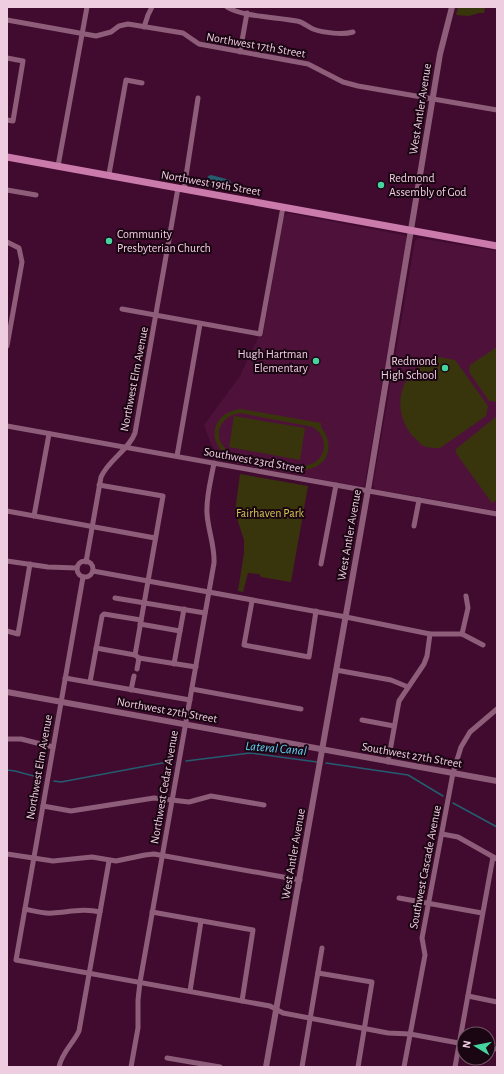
<svg xmlns="http://www.w3.org/2000/svg" width="504" height="1074" font-family="'Alegreya Sans',sans-serif">
  <style>
    .built { fill: #4e123a }
    .green { fill: #38350c; fill-rule: evenodd }
    .water { fill: #255d70 }
    .lines { fill: none; stroke-linecap: round; stroke-linejoin: round }
    .stream { stroke: #255d70; stroke-width: 1.5 }
    .minor { stroke: #8e5d7a; stroke-width: 5 }
    .tertiary { stroke: #8e5d7a; stroke-width: 6 }
    .secondary { stroke: #cb7bab; stroke-width: 7 }
    .poi-dot { fill: #46d49e; stroke: #1a0512; stroke-width: 1.5 }
    .labels { text-anchor: middle; dominant-baseline: central; stroke-width: 4; stroke-linejoin: round; paint-order: stroke }
    .street-label { font-size: 12px; fill: #efcde0; stroke: #1a0512 }
    .poi-label { font-size: 12px; fill: #efcde0; stroke: #1a0512; text-anchor: start }
    .park-label { font-size: 12px; fill: #d5ca52; stroke: #1a0512 }
    .water-label { font-size: 13px; font-style: italic; fill: #64d0f6; stroke: #1a0512 }
  </style>
  <rect width="100%" height="100%" fill="#400b2f"/>
  <g class="built">
    <polygon points="288,213 403,235 406,236 407,239 365,483 364,486 361,487 218,460 219,455 211,444 204,425 240,376 258,338 261,337 263,334 284,216"/>
    <polygon points="418,238 497,251 497,511 375,489 373,485 415,241"/>
  </g>
  <g class="green">
    <polygon points="458,7 485,7 484,13 479,13 469,16 456,15"/>
    <polygon points="497,347 497,402 489,401 469,372 470,365"/>
    <path d="M439 357 455 360 488 406 486 416 440 448C435 448 429 448 424 446 421 445 419 442 417 440 398 424 394 392 412 373 420 365 428 361 439 357Z"/>
    <path d="M241 409 321 423V427C337 448 326 470 300 470L233 459C205 446 210 412 241 409ZM240 413 313 427C320 432 325 439 324 448 323 456 316 464 308 465 300 467 291 464 283 463 267 460 251 457 234 454 211 444 215 417 240 413Z"/>
    <polygon points="234,416 305,428 300,460 229,447"/>
    <polygon points="497,416 497,500 492,503 456,453 456,449"/>
    <polygon points="240,474 308,486 291,582 261,577 259,574 248,573 243,592 238,591 244,553 244,540 235,512"/>
  </g>
  <polygon class="water" points="211,175 230,180 231,183 226,186 208,185 206,183 208,176"/>
  <g class="lines">
    <g class="stream">
      <polyline points="186,761 250,753 317,762"/>
      <polyline points="326,763 408,775 443,796"/>
      <polyline points="7,770 15,771 41,778"/>
      <polyline points="54,781 61,782 173,761"/>
      <polyline points="453,803 497,827"/>
    </g>
    <g class="minor">
      <path d="M227 7C242 17 278 17 297 21 303 22 308 27 313 29 324 33 343 35 353 32"/>
      <polyline points="7,20 96,36 111,32 119,26 128,24 183,33 199,44 308,64 343,82 358,86 497,110"/>
      <polyline points="144,27 148,15 152,7"/>
      <polyline points="240,52 247,13"/>
      <polyline points="7,58 23,61 13,121 7,120"/>
      <polyline points="58,166 87,7"/>
      <polyline points="109,174 126,80 142,83"/>
      <polyline points="184,189 198,98"/>
      <polyline points="7,190 36,195"/>
      <polyline points="7,242 19,248 22,262 7,346"/>
      <polyline points="122,309 260,334 283,207"/>
      <polyline points="7,426 497,514"/>
      <polyline points="177,456 200,324"/>
      <polyline points="99,485 163,496 135,655"/>
      <polyline points="7,511 155,538"/>
      <polyline points="34,516 49,434"/>
      <polyline points="414,526 419,500"/>
      <polyline points="7,561 48,567 77,568"/>
      <circle cx="85" cy="569" r="8"/>
      <path d="M86 562 101 477C109 459 128 451 135 433L178 188"/>
      <polyline points="321,564 336,485"/>
      <polyline points="93,571 346,617 430,634 462,634 483,645"/>
      <polyline points="83,577 16,960 270,1006 283,1013 388,1033 410,1034 464,1044"/>
      <polyline points="115,598 205,613"/>
      <polyline points="252,601 244,645 309,657 316,611"/>
      <polyline points="140,624 180,631"/>
      <polyline points="7,631 18,634 30,564"/>
      <polyline points="462,634 468,608 466,596"/>
      <polyline points="96,648 135,655 139,658 196,667"/>
      <polyline points="174,664 184,609"/>
      <polyline points="137,669 139,658"/>
      <polyline points="336,670 391,680 408,687"/>
      <polyline points="65,678 190,700"/>
      <polyline points="90,682 102,616 104,614 141,620"/>
      <polyline points="192,689 301,709"/>
      <polyline points="131,690 134,676"/>
      <polyline points="362,720 394,726"/>
      <polyline points="7,739 21,739 53,747"/>
      <polyline points="388,762 399,701 424,664 427,656 430,634"/>
      <polyline points="43,806 71,811 154,798 189,802 211,796 264,805"/>
      <polyline points="442,834 458,837 497,859"/>
      <polyline points="7,854 53,861 92,857 116,861 145,855 154,854 300,880"/>
      <polyline points="399,898 482,913"/>
      <path d="M25 909C34 911 44 914 53 913 69 912 84 908 100 912"/>
      <polyline points="152,912 253,930 242,1001"/>
      <polyline points="318,973 372,982 358,1067"/>
      <polyline points="190,991 201,921"/>
      <polyline points="468,996 497,1002"/>
      <polyline points="488,1048 497,1049"/>
      <polyline points="167,1058 220,1067"/>
      <path d="M59 1067C62 1052 73 1044 79 1031L109 861"/>
      <path d="M131 1067 138 1028V1000L140 982 214 563C215 546 208 531 207 513 206 497 211 480 214 463"/>
      <polyline points="302,1067 322,948"/>
      <polyline points="404,1067 425,955 422,938 453,773 461,747 470,732 497,709"/>
      <polyline points="455,1067 493,857"/>
    </g>
    <g class="tertiary">
      <polyline points="7,692 497,781"/>
      <polyline points="266,1067 368,490 440,54 452,7"/>
    </g>
    <polyline class="secondary" points="7,157 497,246"/>
  </g>
  <g class="poi-dot">
    <circle cx="381" cy="185" r="4"/>
    <circle cx="109" cy="241" r="4"/>
    <circle cx="316" cy="361" r="4"/>
    <circle cx="445" cy="368" r="4"/>
  </g>
  <g class="labels">
    <g class="street-label">
      <text transform="translate(256 45) rotate(10)">Northwest 17th Street</text>
      <text transform="translate(420 109) rotate(-81)">West Antler Avenue</text>
      <text transform="translate(211 183) rotate(10)">Northwest 19th Street</text>
      <text transform="translate(134 379) rotate(-79)">Northwest Elm Avenue</text>
      <text transform="translate(254 460) rotate(10)">Southwest 23rd Street</text>
      <text transform="translate(349 535) rotate(-80)">West Antler Avenue</text>
      <text transform="translate(167 710) rotate(10)">Northwest 27th Street</text>
      <text transform="translate(412 755) rotate(10)">Southwest 27th Street</text>
      <text transform="translate(39 767) rotate(-80)">Northwest Elm Avenue</text>
      <text transform="translate(164 787) rotate(-80)">Northwest Cedar Avenue</text>
      <text transform="translate(293 854) rotate(-80)">West Antler Avenue</text>
      <text transform="translate(425 867) rotate(-79)">Southwest Cascade Avenue</text>
    </g>
    <g class="poi-label">
      <text x="389" y="178">Redmond<tspan x="389" dy="14">Assembly of God</tspan></text>
      <text x="117" y="234">Community<tspan x="117" dy="14">Presbyterian Church</tspan></text>
      <text x="308" y="354" text-anchor="end">Hugh Hartman<tspan x="308" dy="14">Elementary</tspan></text>
      <text x="437" y="361" text-anchor="end">Redmond<tspan x="437" dy="14">High School</tspan></text>
    </g>
    <g class="park-label">
      <text x="270" y="513">Fairhaven Park</text>
    </g>
    <g class="water-label">
      <text transform="translate(276 749) rotate(5)">Lateral Canal</text>
    </g>
  </g>
  <rect width="504" height="1074" fill="none" stroke="#efcde0" stroke-width="16"/>
  <g transform="translate(476 1046) rotate(280)"><circle r="19" fill="#1a0512" stroke="#6f5564"/>
  <path d="M0-3L7 15L0 10L-7 15Z" fill="#46d49e"/>
  <text y="-6" font-size="11" font-weight="bold" text-anchor="middle" fill="#efcde0">N</text>
  </g>
</svg>
